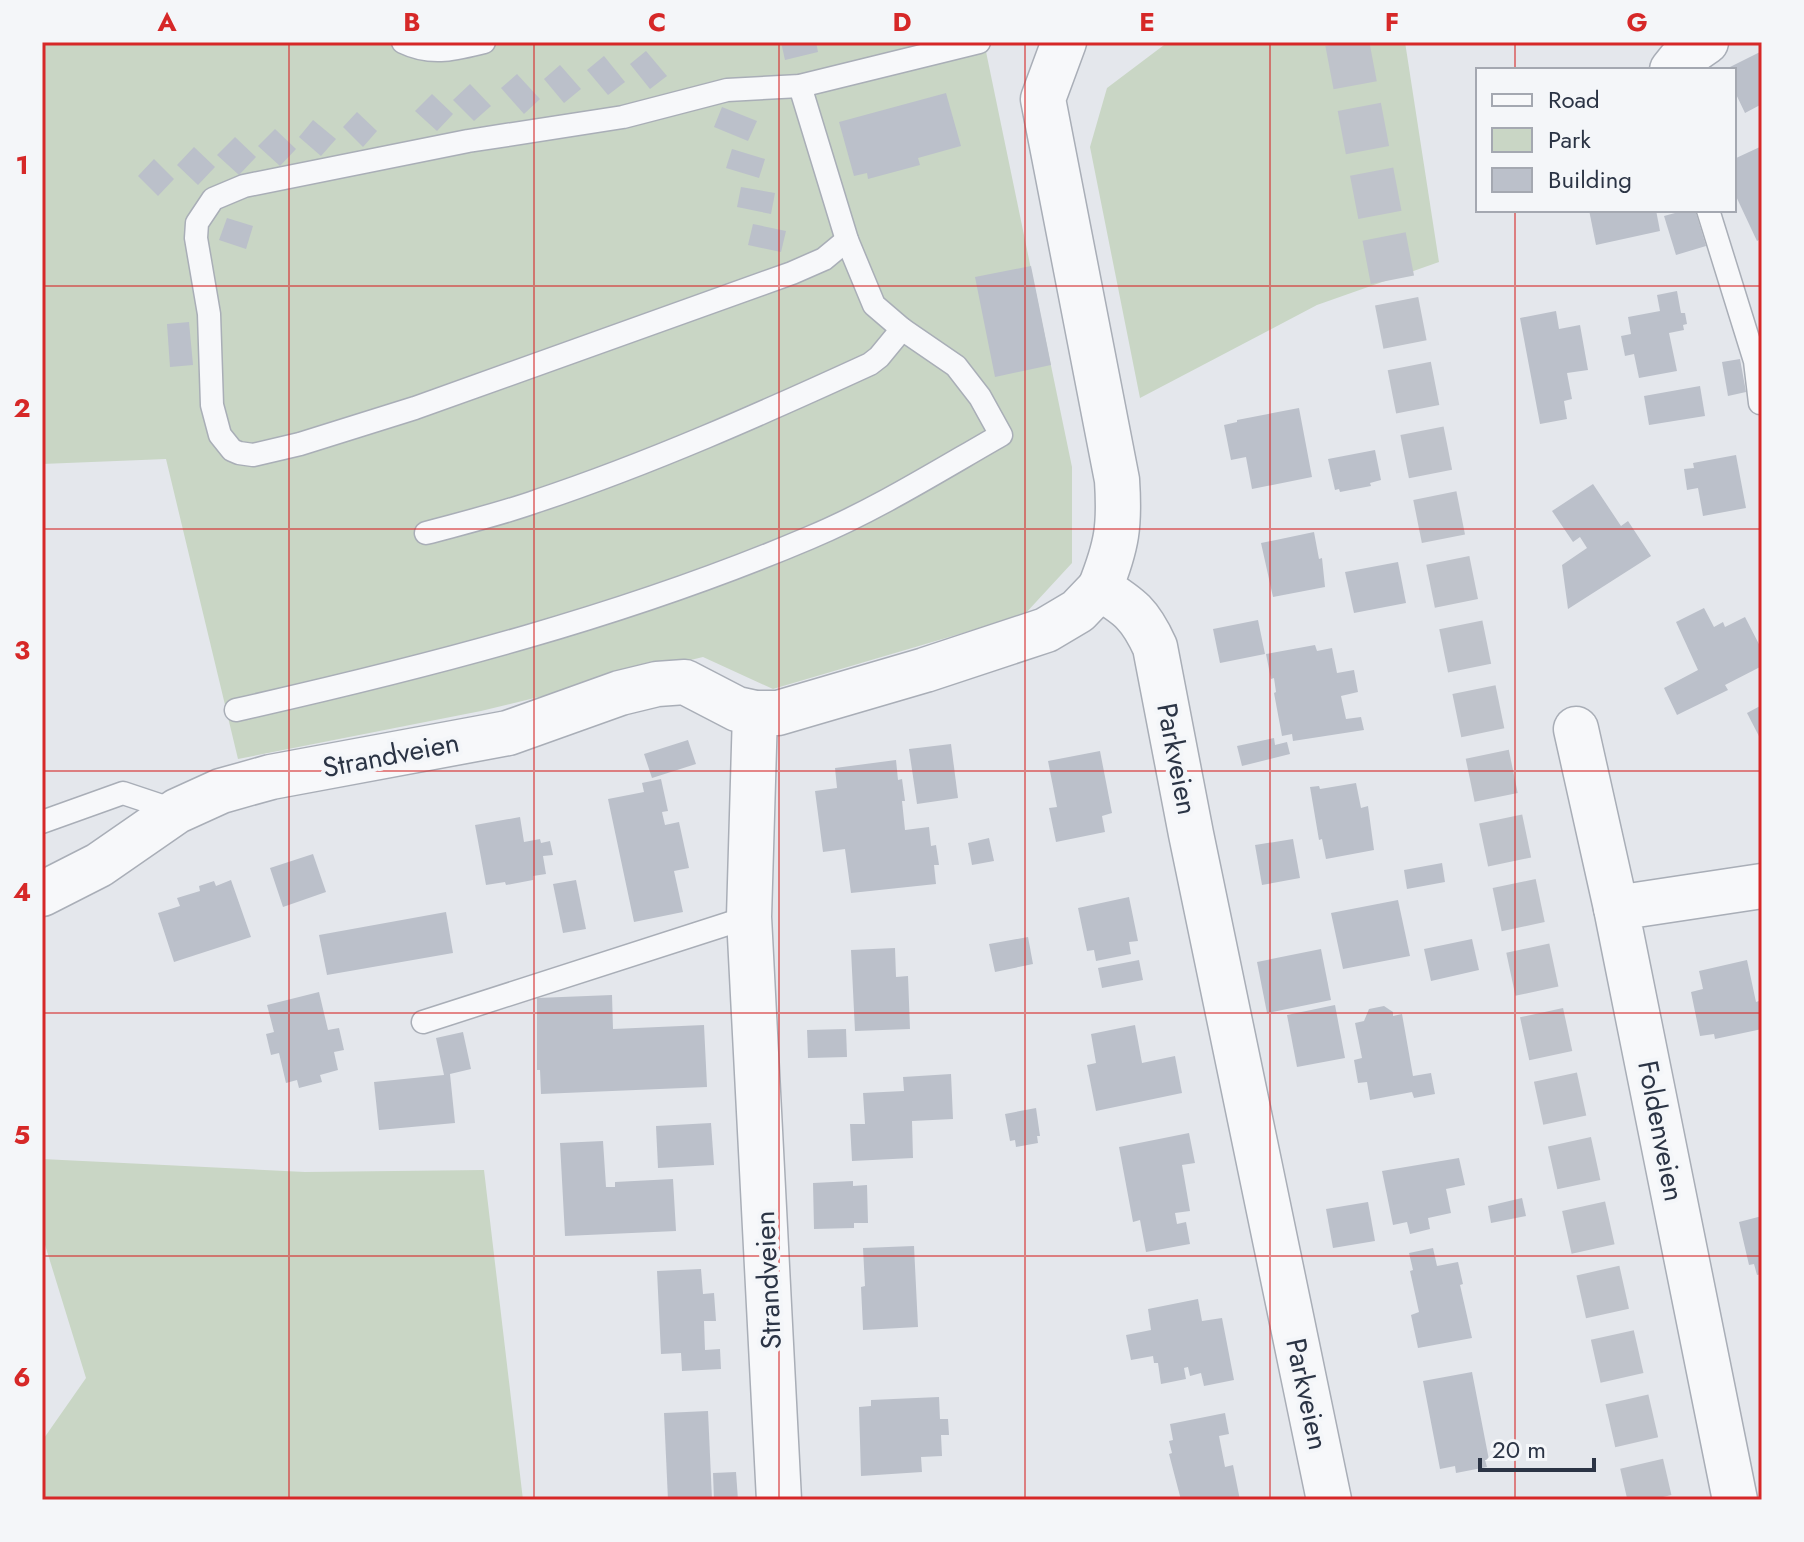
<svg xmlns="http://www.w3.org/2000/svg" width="1804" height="1542" font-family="Jost,sans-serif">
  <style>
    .green { fill: #c9d6c5 }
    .building { fill: #bbc0ca }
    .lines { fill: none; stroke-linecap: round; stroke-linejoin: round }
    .trunk-tunnel { stroke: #bfc3cb; stroke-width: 44; stroke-dasharray: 44 22; stroke-linecap: butt }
    .service-casing { stroke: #a9aeb7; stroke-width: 25 }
    .minor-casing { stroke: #a9aeb7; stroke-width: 47 }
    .service { stroke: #f7f8fa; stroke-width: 22 }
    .minor { stroke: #f7f8fa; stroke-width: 44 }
    .grid { fill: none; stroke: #d62828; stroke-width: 2; stroke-opacity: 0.55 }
    .labels { text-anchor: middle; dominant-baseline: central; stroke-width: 8; stroke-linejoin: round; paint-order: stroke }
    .street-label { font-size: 28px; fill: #2b3445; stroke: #f4f6f9 }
    .neatline { fill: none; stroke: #d62828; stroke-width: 3 }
    .grid-label { font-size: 26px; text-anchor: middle; font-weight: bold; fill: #d62828 }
  </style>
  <rect width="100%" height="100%" fill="#e4e7ec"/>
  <g class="green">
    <polygon points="42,42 659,42 661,45 677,42 984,42 1072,467 1072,563 1024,615 773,689 703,657 481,711 238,759 166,459 42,464"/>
    <polygon points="1168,42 1405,42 1439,262 1317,305 1140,398 1090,147 1107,88"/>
    <polygon points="42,1159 305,1172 484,1170 523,1500 42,1500 42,1441 86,1378 42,1235"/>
  </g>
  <g class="building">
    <polygon points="781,42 816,42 818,52 785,60"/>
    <polygon points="646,51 667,76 650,89 630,64"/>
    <polygon points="1762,51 1762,104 1745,113 1734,90 1734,70 1724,70"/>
    <polygon points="604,56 625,82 608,95 587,70"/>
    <polygon points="560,65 581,89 564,103 544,79"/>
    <polygon points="517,74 540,99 524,114 501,88"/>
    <polygon points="470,84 491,106 474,121 453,100"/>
    <polygon points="946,93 961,146 918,158 920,165 868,179 867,173 854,176 839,122"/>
    <polygon points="432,94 453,114 437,131 415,111"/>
    <polygon points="722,107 757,121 748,141 714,127"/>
    <polygon points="357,112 377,131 363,147 343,127"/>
    <polygon points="313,120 336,139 321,156 299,137"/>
    <polygon points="275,129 296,149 280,166 258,146"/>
    <polygon points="235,137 256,157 239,175 217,155"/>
    <polygon points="1762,146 1762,238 1757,241 1734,192 1734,159"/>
    <polygon points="194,147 215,167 198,185 177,165"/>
    <polygon points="732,149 765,159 759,178 726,168"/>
    <polygon points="154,159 174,179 158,196 138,176"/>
    <polygon points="741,187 775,193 771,214 737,207"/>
    <polygon points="1589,210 1656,210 1660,231 1596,245"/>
    <polygon points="1686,210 1695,210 1706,246 1676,255 1664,216"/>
    <polygon points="227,218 253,226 246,249 219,240"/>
    <polygon points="753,224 786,231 781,252 748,245"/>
    <polygon points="1031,266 1051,365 995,377 975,277"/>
    <polygon points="1677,291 1681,313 1685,313 1687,324 1683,325 1684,330 1669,333 1677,371 1639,378 1634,354 1625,356 1621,336 1631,334 1628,317 1660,311 1657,295"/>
    <polygon points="1556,311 1559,329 1580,325 1588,370 1567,373 1572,399 1564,401 1567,419 1540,424 1520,318"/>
    <polygon points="189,322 193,365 170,367 167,324"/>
    <polygon points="1740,359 1746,392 1728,396 1722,362"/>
    <polygon points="1700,386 1705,416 1649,425 1644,396"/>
    <polygon points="1299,408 1312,477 1252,489 1246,457 1231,460 1224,425 1237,422 1237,420"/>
    <polygon points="1375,450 1381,480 1370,483 1371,486 1340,492 1339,489 1335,490 1328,459"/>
    <polygon points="1736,455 1746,508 1703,516 1698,488 1687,490 1684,469 1694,468 1693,463"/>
    <polygon points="1593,484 1621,526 1628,521 1651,556 1568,609 1562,565 1587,548 1580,537 1573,542 1552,511"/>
    <polygon points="1314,532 1319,559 1322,558 1325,587 1273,597 1261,543"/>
    <polygon points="1398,562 1406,603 1354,613 1345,572"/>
    <polygon points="1704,608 1714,627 1723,622 1725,627 1745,617 1762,650 1762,666 1725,685 1728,690 1677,715 1664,688 1698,670 1676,622"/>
    <polygon points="1258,620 1265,654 1220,663 1213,629"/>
    <polygon points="1315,645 1317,651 1332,648 1337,673 1354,670 1358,692 1341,696 1346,719 1361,717 1364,730 1293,741 1292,734 1282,736 1274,693 1276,692 1274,678 1271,679 1266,654"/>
    <polygon points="1762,705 1762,742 1747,713"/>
    <polygon points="1274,738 1275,745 1287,742 1290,754 1242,766 1237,746"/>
    <polygon points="688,740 696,764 652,778 644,754"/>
    <polygon points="951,744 958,798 917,804 909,749"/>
    <polygon points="1100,751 1112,813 1102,816 1105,832 1056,842 1049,808 1057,807 1048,761"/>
    <polygon points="896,760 898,780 902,779 905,801 902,801 905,830 929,827 931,846 936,845 939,865 934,865 936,884 851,893 845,849 823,852 815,791 837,788 835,768"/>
    <polygon points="661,779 668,811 662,812 665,825 679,822 689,868 674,871 683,912 634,922 608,799 644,792 642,783"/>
    <polygon points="1356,783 1361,808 1368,806 1374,850 1326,859 1322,839 1319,840 1310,787 1319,786 1320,789"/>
    <polygon points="520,817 524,842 540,839 541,843 550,841 553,855 543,856 546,874 533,876 533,880 506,885 505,882 486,885 475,825"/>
    <polygon points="989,838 994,861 972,865 968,843"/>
    <polygon points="1293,839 1300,878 1262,885 1255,845"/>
    <polygon points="313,854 326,892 283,907 270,868"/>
    <polygon points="1442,863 1445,882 1407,889 1404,870"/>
    <polygon points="231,880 251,937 174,962 158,913 180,906 177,898 200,891 199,886 214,881 216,886"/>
    <polygon points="576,880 586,929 563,933 553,884"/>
    <polygon points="1129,897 1138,941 1129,942 1131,954 1096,961 1094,950 1087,951 1078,908"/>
    <polygon points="1398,900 1410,956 1343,969 1331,913"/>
    <polygon points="446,912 453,953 327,975 319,935"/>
    <polygon points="1028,937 1033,964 995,972 989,944"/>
    <polygon points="1472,939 1479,970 1431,981 1424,949"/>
    <polygon points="895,948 896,977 908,976 910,1029 855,1031 851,950"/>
    <polygon points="1321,949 1331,1000 1267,1013 1257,962"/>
    <polygon points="1139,960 1143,980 1102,988 1098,968"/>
    <polygon points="1747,960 1756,1002 1762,1000 1762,1029 1715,1039 1714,1034 1700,1036 1691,992 1703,989 1699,971"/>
    <polygon points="319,992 328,1030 339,1028 344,1050 334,1052 338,1070 320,1075 322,1082 299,1088 297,1080 286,1083 279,1053 271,1055 266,1034 274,1032 267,1005"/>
    <polygon points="612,995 613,1029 704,1025 707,1087 541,1094 540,1070 537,1070 537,998"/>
    <polygon points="1335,1005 1345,1058 1297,1067 1287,1015"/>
    <polygon points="1384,1006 1393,1012 1393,1016 1402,1014 1413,1076 1431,1073 1435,1094 1414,1098 1412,1092 1370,1100 1367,1082 1358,1083 1354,1060 1362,1058 1355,1023 1364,1021 1369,1009"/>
    <polygon points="1135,1025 1142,1063 1175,1056 1182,1093 1096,1111 1087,1065 1096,1063 1091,1034"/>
    <polygon points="846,1029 847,1057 808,1058 807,1030"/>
    <polygon points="463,1032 471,1069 450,1074 455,1123 379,1130 374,1082 444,1075 436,1038"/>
    <polygon points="951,1074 953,1119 912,1121 913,1158 852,1161 850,1124 865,1124 863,1093 904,1091 903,1077"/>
    <polygon points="1036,1108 1040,1136 1037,1136 1038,1143 1016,1147 1015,1140 1010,1141 1005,1114"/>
    <polygon points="711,1123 714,1165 658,1168 656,1126"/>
    <polygon points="1189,1133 1195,1163 1182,1165 1190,1211 1175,1213 1177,1224 1186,1222 1190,1244 1146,1252 1140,1220 1133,1222 1119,1147"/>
    <polygon points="603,1141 606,1187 615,1187 615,1182 673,1179 676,1231 565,1236 560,1143"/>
    <polygon points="1459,1158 1465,1185 1446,1189 1451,1213 1428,1218 1430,1229 1410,1234 1407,1222 1393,1225 1382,1171"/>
    <polygon points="853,1181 853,1186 867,1185 868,1223 854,1223 854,1228 814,1229 813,1183"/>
    <polygon points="1522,1198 1526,1216 1491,1223 1488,1206"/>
    <polygon points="1368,1202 1375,1241 1333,1248 1326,1209"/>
    <polygon points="1762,1216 1762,1274 1757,1275 1754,1264 1749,1265 1739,1222"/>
    <polygon points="914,1246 918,1327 863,1330 861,1287 865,1286 863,1248"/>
    <polygon points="1433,1248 1437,1266 1458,1262 1463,1284 1460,1285 1472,1338 1418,1348 1411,1315 1419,1312 1410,1271 1413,1270 1409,1253"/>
    <polygon points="701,1269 703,1294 714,1293 716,1321 704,1321 705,1350 720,1349 721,1369 682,1371 681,1353 661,1354 657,1271"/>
    <polygon points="1198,1299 1202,1321 1222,1318 1234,1380 1204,1386 1201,1373 1190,1376 1188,1367 1184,1368 1186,1379 1161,1384 1158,1363 1154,1363 1153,1356 1131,1360 1126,1335 1151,1330 1148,1309"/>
    <polygon points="1472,1372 1489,1460 1485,1460 1487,1467 1456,1473 1455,1466 1440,1469 1423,1381"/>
    <polygon points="939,1397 940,1419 948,1419 949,1435 941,1435 942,1456 921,1457 922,1472 861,1476 859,1407 871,1406 871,1400"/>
    <polygon points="708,1411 712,1500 668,1500 664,1413"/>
    <polygon points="1225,1413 1229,1434 1219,1436 1225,1467 1233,1465 1240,1500 1181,1500 1169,1454 1172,1453 1169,1441 1173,1440 1170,1424"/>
    <polygon points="736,1472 738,1500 714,1500 713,1473"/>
  </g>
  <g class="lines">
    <path class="trunk-tunnel" d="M1347 42C1439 530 1538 1016 1650 1500"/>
    <defs>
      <g id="service">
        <path d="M403 42C432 56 455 49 484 42"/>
        <polyline points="1708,210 1755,361 1760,403"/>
        <polyline points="847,240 824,259 792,273 415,408 300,444 253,455 239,453 232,450 220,435 212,405 209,314 196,238 197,223 213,199 244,186 468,141 623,117 727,90 800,86 979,42"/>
        <path d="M426 533C463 523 501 514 537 501 651 463 761 414 870 364L879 357 902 329"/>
        <path d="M236 710C431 666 625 616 809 538 876 510 938 471 1001 435L980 397 956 366 902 329 874 305 847 240 800 86"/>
        <polyline points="42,822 123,793 177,811"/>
        <polyline points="423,1022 749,917"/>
      </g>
      <g id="minor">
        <path d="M1064 42 1043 99 1117 480C1120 526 1117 545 1100 588 1130 607 1140 614 1155 647L1191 834 1329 1500"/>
        <polyline points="1672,70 1680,60 1706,42"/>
        <polyline points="755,713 749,917 779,1500"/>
        <polyline points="1576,729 1616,908"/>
        <polyline points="42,894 99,865 177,811 221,791 271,777 508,733 620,693 657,684 685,682 737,709 755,713 778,713 925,670 1046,630 1078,611 1100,588"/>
        <polyline points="1735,1500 1616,908 1762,886"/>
      </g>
    </defs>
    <use href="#service" class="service-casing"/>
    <use href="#minor" class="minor-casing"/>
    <use href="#service" class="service"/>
    <use href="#minor" class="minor"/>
  </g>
  <path class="grid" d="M289 42V1500M534 42V1500M779 42V1500M1025 42V1500M1270 42V1500M1515 42V70M1515 210V1500M42 286H1762M42 529H1762M42 771H1762M42 1013H1762M42 1256H1762"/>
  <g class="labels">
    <g class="street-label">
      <text transform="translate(391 755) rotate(-11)">Strandveien</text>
      <text transform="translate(1177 759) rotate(79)">Parkveien</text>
      <text transform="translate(1661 1131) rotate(79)">Foldenveien</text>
      <text transform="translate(768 1280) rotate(-93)">Strandveien</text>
      <text transform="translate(1307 1394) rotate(78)">Parkveien</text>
    </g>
  </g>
  <rect width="1804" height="1542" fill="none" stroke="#f4f6f9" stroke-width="88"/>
  <rect x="1476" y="68" width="260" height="144" fill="#f4f6f9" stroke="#a4a8b1" stroke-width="2"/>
  <rect x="1492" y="94" width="40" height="12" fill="#f7f8fa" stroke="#a4a8b1" stroke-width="2"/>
  <text x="1548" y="108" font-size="24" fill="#2b3445">Road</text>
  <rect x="1492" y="128" width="40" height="24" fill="#c9d6c5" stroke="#a4a8b1" stroke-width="2"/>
  <text x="1548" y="148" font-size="24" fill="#2b3445">Park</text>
  <rect x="1492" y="168" width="40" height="24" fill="#bbc0ca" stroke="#a4a8b1" stroke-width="2"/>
  <text x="1548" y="188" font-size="24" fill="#2b3445">Building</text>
  <path d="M1480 1458v12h114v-12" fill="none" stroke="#2b3445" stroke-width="4"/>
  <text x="1492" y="1458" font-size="24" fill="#2b3445" stroke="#f4f6f9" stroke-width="6" paint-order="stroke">20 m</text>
  <rect x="44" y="44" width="1716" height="1454" class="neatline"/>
  <g class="grid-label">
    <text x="167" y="31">A</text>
    <text x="412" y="31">B</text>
    <text x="657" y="31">C</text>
    <text x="902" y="31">D</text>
    <text x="1147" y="31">E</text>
    <text x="1392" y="31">F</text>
    <text x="1637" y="31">G</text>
    <text x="22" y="174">1</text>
    <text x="22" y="417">2</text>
    <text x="22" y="659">3</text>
    <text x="22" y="901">4</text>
    <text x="22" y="1144">5</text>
    <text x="22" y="1386">6</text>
  </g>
</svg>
